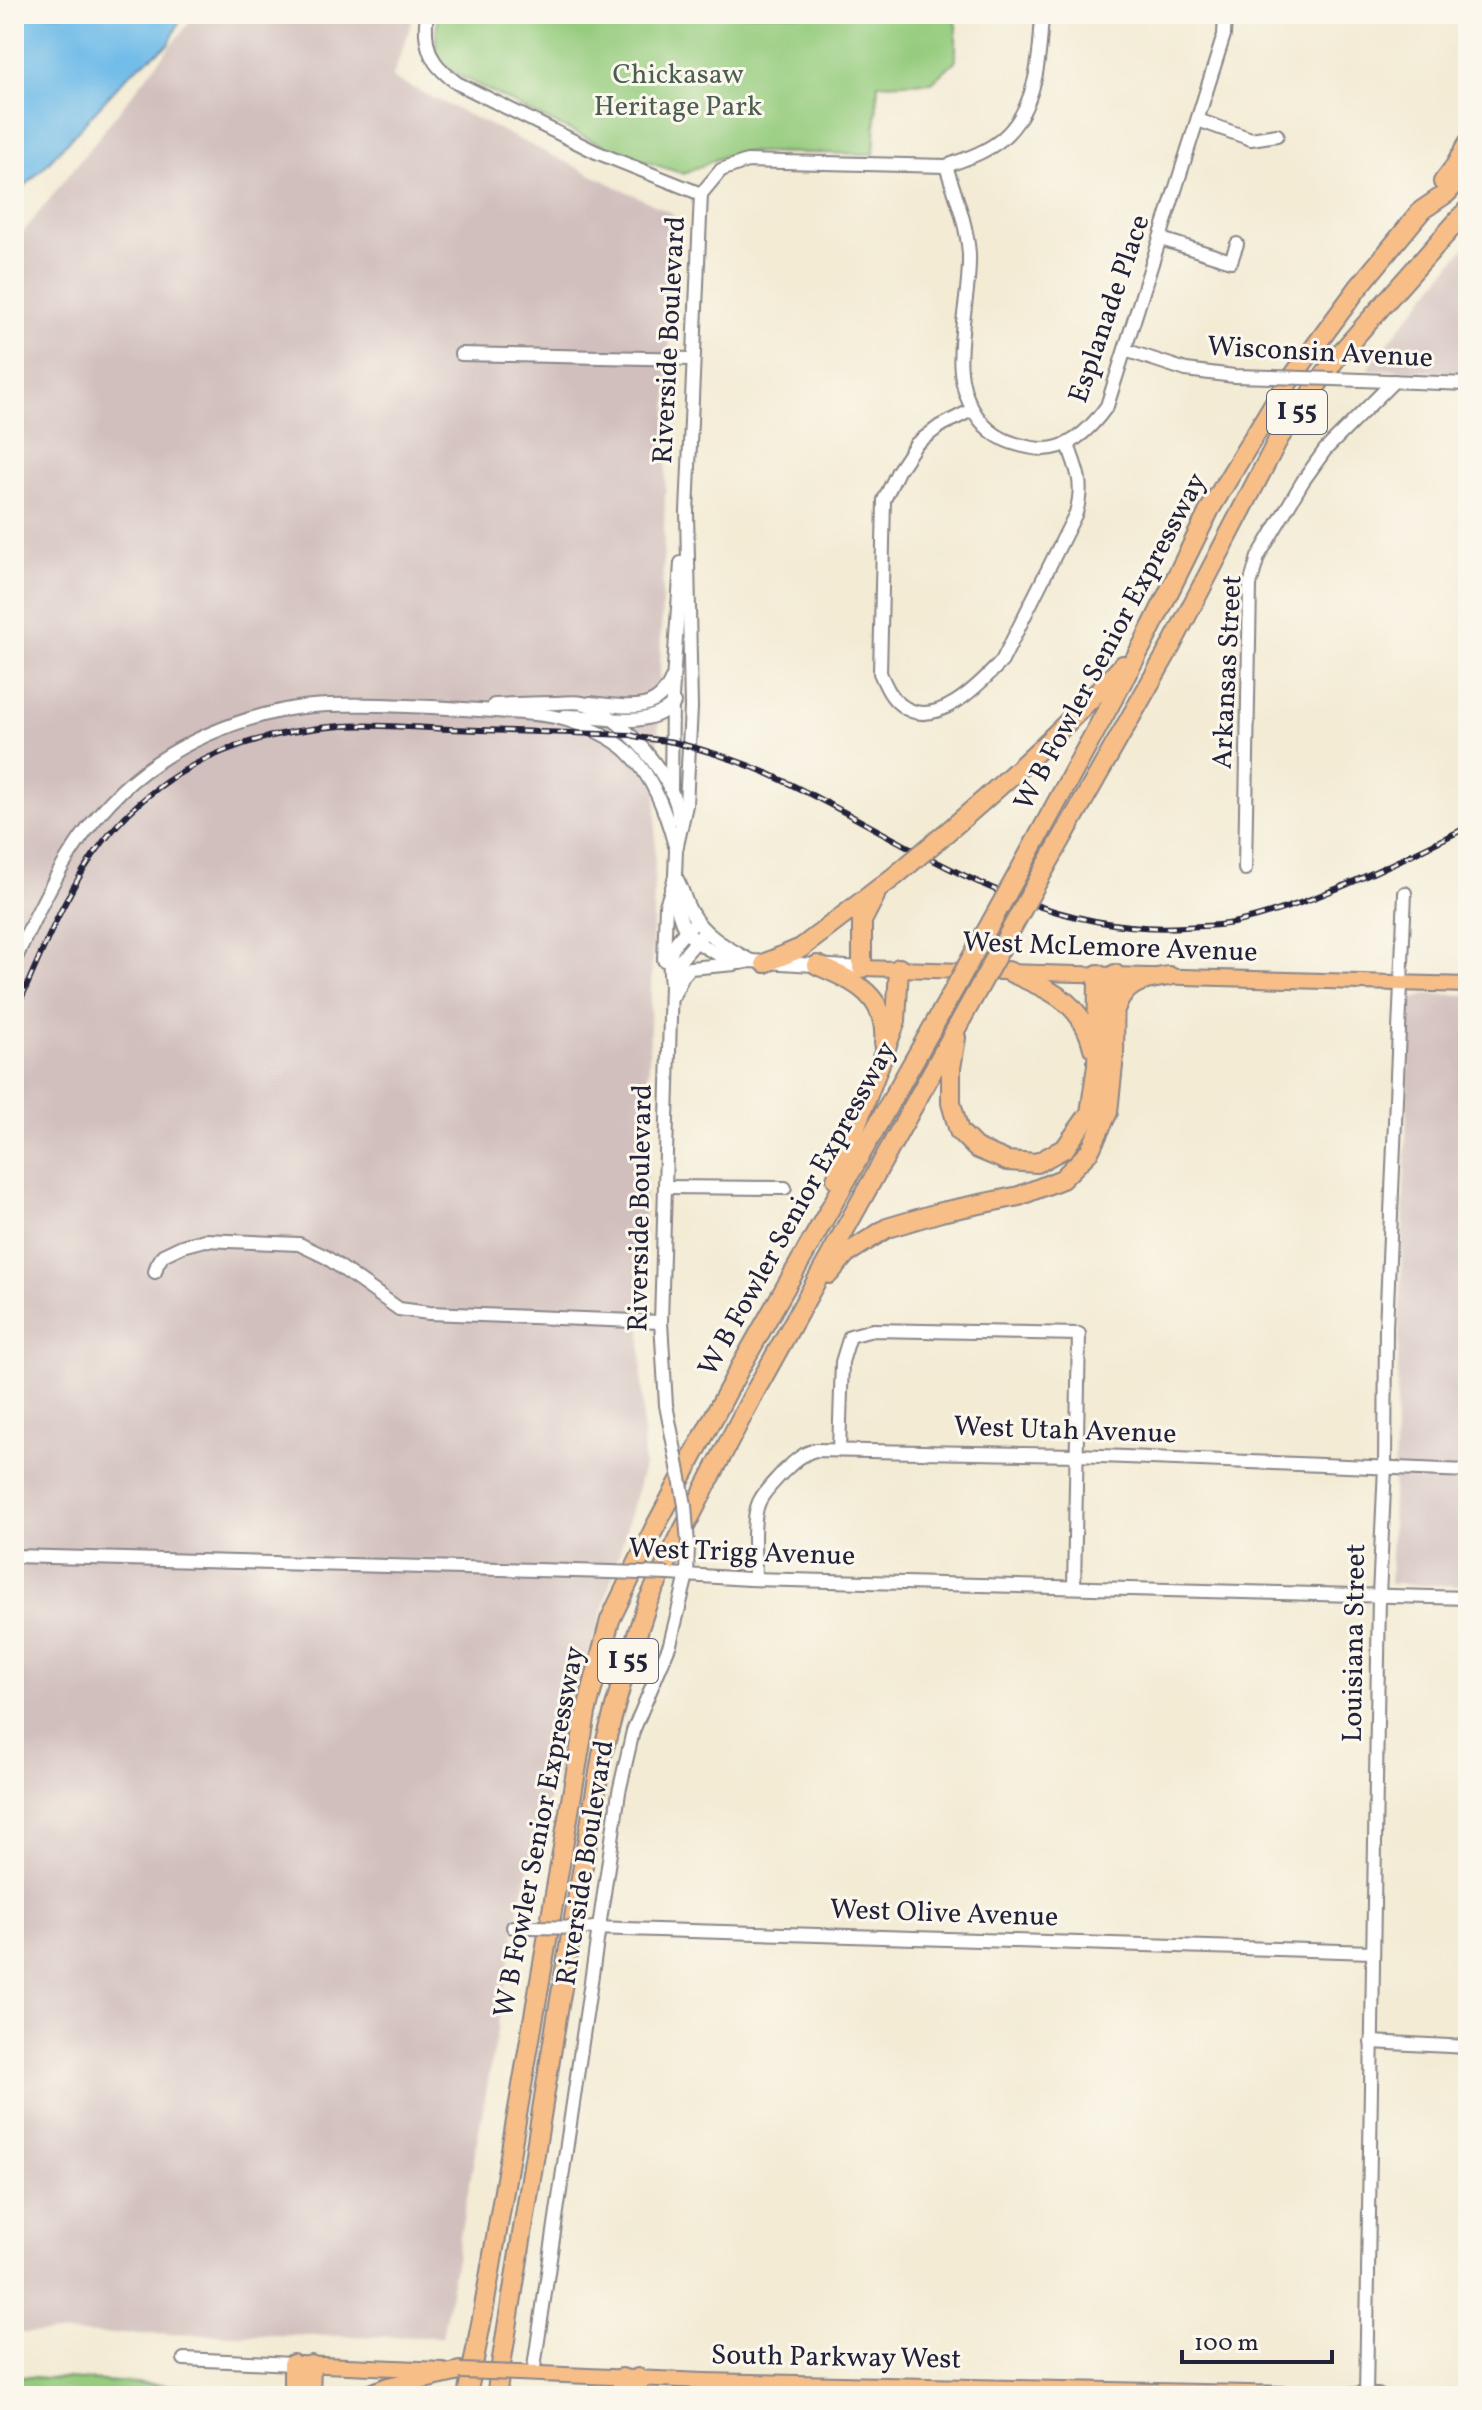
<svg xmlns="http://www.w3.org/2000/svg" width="1482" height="2410" font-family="Vollkorn,serif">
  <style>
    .industrial { fill: #d1bfbd }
    .green { fill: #95cc7e; stroke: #5c775c; stroke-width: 2 }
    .water { fill: #6ebbe8; stroke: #486e92; stroke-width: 2 }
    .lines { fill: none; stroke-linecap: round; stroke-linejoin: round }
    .minor-casing { stroke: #8a8688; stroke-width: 16 }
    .major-casing { stroke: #8a8688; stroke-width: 18 }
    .highway-casing { stroke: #8a8688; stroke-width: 22 }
    .minor { stroke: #fff; stroke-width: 12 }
    .major { stroke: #f7be88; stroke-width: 14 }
    .highway { stroke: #f7be88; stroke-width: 18 }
    .rail-casing { stroke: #22223b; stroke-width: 6 }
    .rail { stroke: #fbf7ec; stroke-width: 3; stroke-dasharray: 9; stroke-linecap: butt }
    .minor-bridge-casing { stroke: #8a8688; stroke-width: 16; stroke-linecap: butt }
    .major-bridge-casing { stroke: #8a8688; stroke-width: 18; stroke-linecap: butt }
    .highway-bridge-casing { stroke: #8a8688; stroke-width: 22; stroke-linecap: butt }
    .minor-bridge { stroke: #fff; stroke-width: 12 }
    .major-bridge { stroke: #f7be88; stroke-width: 14 }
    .highway-bridge { stroke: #f7be88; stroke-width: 18 }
    .labels { text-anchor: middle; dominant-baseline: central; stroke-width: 6; stroke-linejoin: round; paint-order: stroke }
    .shield { fill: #fbf7ec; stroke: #636270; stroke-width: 2 }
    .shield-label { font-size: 26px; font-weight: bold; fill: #22223b }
    .park-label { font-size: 28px; fill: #4a5e52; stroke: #fbf7ec }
    .street-label { font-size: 28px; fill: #22223b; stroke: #fbf7ec }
  </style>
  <rect width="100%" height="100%" fill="#fbf7ec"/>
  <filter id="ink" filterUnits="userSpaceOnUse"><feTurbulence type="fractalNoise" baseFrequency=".0125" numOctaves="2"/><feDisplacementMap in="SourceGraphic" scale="16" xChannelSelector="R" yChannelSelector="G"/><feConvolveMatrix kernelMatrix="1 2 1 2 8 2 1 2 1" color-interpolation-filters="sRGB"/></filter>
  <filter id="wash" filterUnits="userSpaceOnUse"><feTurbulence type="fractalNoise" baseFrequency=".006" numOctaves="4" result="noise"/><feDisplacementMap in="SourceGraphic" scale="32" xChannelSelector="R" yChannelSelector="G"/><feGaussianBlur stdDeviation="1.8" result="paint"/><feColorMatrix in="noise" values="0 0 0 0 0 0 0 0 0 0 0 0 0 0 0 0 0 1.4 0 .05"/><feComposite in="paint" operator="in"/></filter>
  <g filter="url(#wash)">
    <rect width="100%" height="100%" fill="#f3ebd4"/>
    <g class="industrial">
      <polygon points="196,14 415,14 392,78 673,214 641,1344 644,1466 521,1897 442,2337 14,2333 14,244"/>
      <polygon points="1468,243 1468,373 1367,369"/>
      <polygon points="1425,994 1468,995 1468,1586 1390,1584 1411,1001"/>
    </g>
    <g class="green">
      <polygon points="438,14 956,14 956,60 932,82 878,84 874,154 742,152 719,158 684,174 625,155 534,114 454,73 435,54"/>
      <polygon points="14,2376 254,2390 255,2396 14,2396"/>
    </g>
    <polygon class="water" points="14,14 183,14 169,44 131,72 46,165 14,197"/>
  </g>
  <g filter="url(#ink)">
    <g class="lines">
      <defs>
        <g id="minor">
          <path d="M428 14C425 21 426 26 426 34 428 58 438 69 457 83L596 152 701 194"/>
          <polyline points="1198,120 1251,139 1277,135"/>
          <path d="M946 166C955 194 967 224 969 254 971 311 942 372 980 420 994 438 1011 444 1033 448 1066 454 1089 431 1107 406L1224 35 1225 14"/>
          <polyline points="1161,239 1231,261 1237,244"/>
          <polyline points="1125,350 1186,370 1234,376 1272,377"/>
          <polyline points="461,354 692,359"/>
          <polyline points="1334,379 1468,384"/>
          <path d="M972 410 940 426 916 444 898 471 884 500 880 673C885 684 890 697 901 705 935 732 980 684 1002 661L1076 513C1084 484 1078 472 1068 445"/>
          <path d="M590 703C623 706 656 716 671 680"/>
          <path d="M494 705C515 704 536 703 557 703 565 703 575 701 582 703 617 709 681 784 678 819"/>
          <path d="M565 716C601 715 646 732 674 703"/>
          <polyline points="671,792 672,697 681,563"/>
          <polyline points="1245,869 1250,585 1258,557 1303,481 1325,450 1394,381"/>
          <path d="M675 876C683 887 684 901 691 912 704 936 728 948 751 961"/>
          <polyline points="664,960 666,905 671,891"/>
          <path d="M14 962C48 888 85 810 156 763 195 737 238 720 284 710 316 703 348 705 381 705 419 706 457 708 495 711 519 713 545 713 567 720 587 726 611 737 626 750 653 775 666 813 675 846"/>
          <path d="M862 968 751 961 740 963 731 961 708 949 696 941 685 931 671 891 675 876 676 850 686 805 691 708 687 512 701 194 721 170 747 161 946 166C965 159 987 152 1003 138 1037 108 1040 56 1042 14"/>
          <polyline points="672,981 682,958 701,936"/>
          <polyline points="673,996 683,976 690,968 735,964"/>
          <polyline points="665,1187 785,1188"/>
          <polyline points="155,1272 157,1265 163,1255 182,1246 205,1240 299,1244 326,1257 399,1309 429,1313 661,1322"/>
          <polyline points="839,1450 842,1362 850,1336 873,1330 1079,1334 1074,1587"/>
          <path d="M675 1451 666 1405 661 1322 671 984C667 950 671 944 697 921"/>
          <polyline points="14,1556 610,1572"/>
          <polyline points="669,1574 749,1579 1468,1598"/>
          <path d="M755 1579C755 1558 751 1520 759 1502 764 1491 775 1481 783 1472 793 1463 801 1454 815 1450L1076 1455 1468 1471"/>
          <polyline points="513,1927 530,1927"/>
          <polyline points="592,1928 1372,1952"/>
          <polyline points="1371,2042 1468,2047"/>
          <polyline points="184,2359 293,2364"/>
          <polyline points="533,2374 619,1792 633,1731 670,1644 687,1575 688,1545"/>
          <polyline points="704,2396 704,2381"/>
          <polyline points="841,2396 841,2383"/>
          <polyline points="1366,2396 1379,1596 1385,1467 1386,1328 1405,893"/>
        </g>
        <g id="major">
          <polyline points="862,968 1468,985"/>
          <polyline points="300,2364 443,2370"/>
          <polyline points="518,2373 704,2381 1378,2396"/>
        </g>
        <g id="highway">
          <polyline points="1443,182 1455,166 1468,143"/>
          <path d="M946 833C1008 780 1068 725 1123 665"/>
          <polyline points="1020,870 1144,642 1210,509 1279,395 1358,288 1422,210 1447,193 1468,170"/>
          <polyline points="1040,877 1171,646 1279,438 1337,357 1468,209"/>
          <polyline points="765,963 801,948 895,876"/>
          <path d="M817 965C854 981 888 995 884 1043"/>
          <polyline points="862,968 862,921 875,896"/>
          <path d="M1008 971C1048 990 1082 1000 1093 1048"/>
          <path d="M1116 1007C1127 981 1143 980 1169 976"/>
          <polyline points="956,1038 951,1068 951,1103 959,1131 976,1148 1007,1161 1037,1163 1065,1148 1090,1113 1097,1065 1098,974"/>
          <polyline points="836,1179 896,1021 899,968"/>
          <polyline points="829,1274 846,1254 887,1228 941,1212 1019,1196 1062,1179 1089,1152 1108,1112 1114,1056 1115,974"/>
          <polyline points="293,2396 293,2364"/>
          <polyline points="310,2396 311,2365"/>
          <polyline points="366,2396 388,2387 460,2371"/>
          <polyline points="467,2396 483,2313 586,1713 610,1620 654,1529 741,1366 947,1002"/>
          <polyline points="496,2396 557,2017 602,1755 624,1674 648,1601 678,1540 752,1397 972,1000"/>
          <polyline points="622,2396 622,2378"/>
          <polyline points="638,2396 638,2378"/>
        </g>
      </defs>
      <use href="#minor" class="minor-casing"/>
      <use href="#major" class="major-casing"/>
      <use href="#highway" class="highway-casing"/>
      <use href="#minor" class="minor"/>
      <use href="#major" class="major"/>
      <use href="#highway" class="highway"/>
      <defs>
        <path id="rail" d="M14 1014C41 956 64 892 103 842 163 765 246 732 341 726 376 724 414 728 450 729 510 731 571 733 631 735 645 740 659 739 673 742 706 750 740 761 771 775 906 837 1027 937 1185 927 1201 926 1218 926 1233 923 1317 904 1391 864 1468 827"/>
      </defs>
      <use href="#rail" class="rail-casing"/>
      <use href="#rail" class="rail"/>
      <defs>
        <g id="minor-bridge">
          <polyline points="1272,377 1334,379"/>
          <polyline points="675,1451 685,1505 688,1545"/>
          <polyline points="610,1572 669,1574"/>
          <polyline points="530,1927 587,1928"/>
        </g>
        <polyline id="major-bridge" points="460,2371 518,2373"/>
        <g id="highway-bridge">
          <polyline points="895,876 946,833"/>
          <polyline points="972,1000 1040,877"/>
          <polyline points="947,1002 1020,870"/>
        </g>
      </defs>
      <use href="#minor-bridge" class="minor-bridge-casing"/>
      <use href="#major-bridge" class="major-bridge-casing"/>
      <use href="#highway-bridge" class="highway-bridge-casing"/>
      <use href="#minor-bridge" class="minor-bridge"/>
      <use href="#major-bridge" class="major-bridge"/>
      <use href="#highway-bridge" class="highway-bridge"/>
    </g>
  </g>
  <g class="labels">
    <g class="shield">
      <rect x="1267" y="390" width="60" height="44" rx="6"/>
      <rect x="598" y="1639" width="60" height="44" rx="6"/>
    </g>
    <g class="shield-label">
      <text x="1297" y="412">I 55</text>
      <text x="628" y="1661">I 55</text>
    </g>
    <g class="park-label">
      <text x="678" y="75">Chickasaw<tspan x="678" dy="32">Heritage Park</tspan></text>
    </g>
    <g class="street-label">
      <text transform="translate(1110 309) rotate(-71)">Esplanade Place</text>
      <text transform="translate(670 340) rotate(-87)">Riverside Boulevard</text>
      <text transform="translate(1320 353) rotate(3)">Wisconsin Avenue</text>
      <text transform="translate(1111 642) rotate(-62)">W B Fowler Senior Expressway</text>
      <text transform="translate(1228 672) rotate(-87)">Arkansas Street</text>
      <text transform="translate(1110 948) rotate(2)">West McLemore Avenue</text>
      <text transform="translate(641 1208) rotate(-89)">Riverside Boulevard</text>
      <text transform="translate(798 1209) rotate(-61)">W B Fowler Senior Expressway</text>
      <text transform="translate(1065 1431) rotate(2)">West Utah Avenue</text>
      <text transform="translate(742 1553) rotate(2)">West Trigg Avenue</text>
      <text transform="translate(1355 1643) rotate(-89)">Louisiana Street</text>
      <text transform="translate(540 1832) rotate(-79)">W B Fowler Senior Expressway</text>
      <text transform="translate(586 1863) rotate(-81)">Riverside Boulevard</text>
      <text transform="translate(944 1914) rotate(2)">West Olive Avenue</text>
      <text transform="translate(836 2358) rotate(1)">South Parkway West</text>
    </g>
  </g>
  <rect width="1482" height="2410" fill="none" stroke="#fbf7ec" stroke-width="48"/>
  <path d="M1182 2350v12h150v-12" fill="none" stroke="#22223b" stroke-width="4"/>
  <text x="1194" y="2350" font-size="24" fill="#22223b" stroke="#fbf7ec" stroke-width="6" paint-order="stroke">100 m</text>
</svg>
